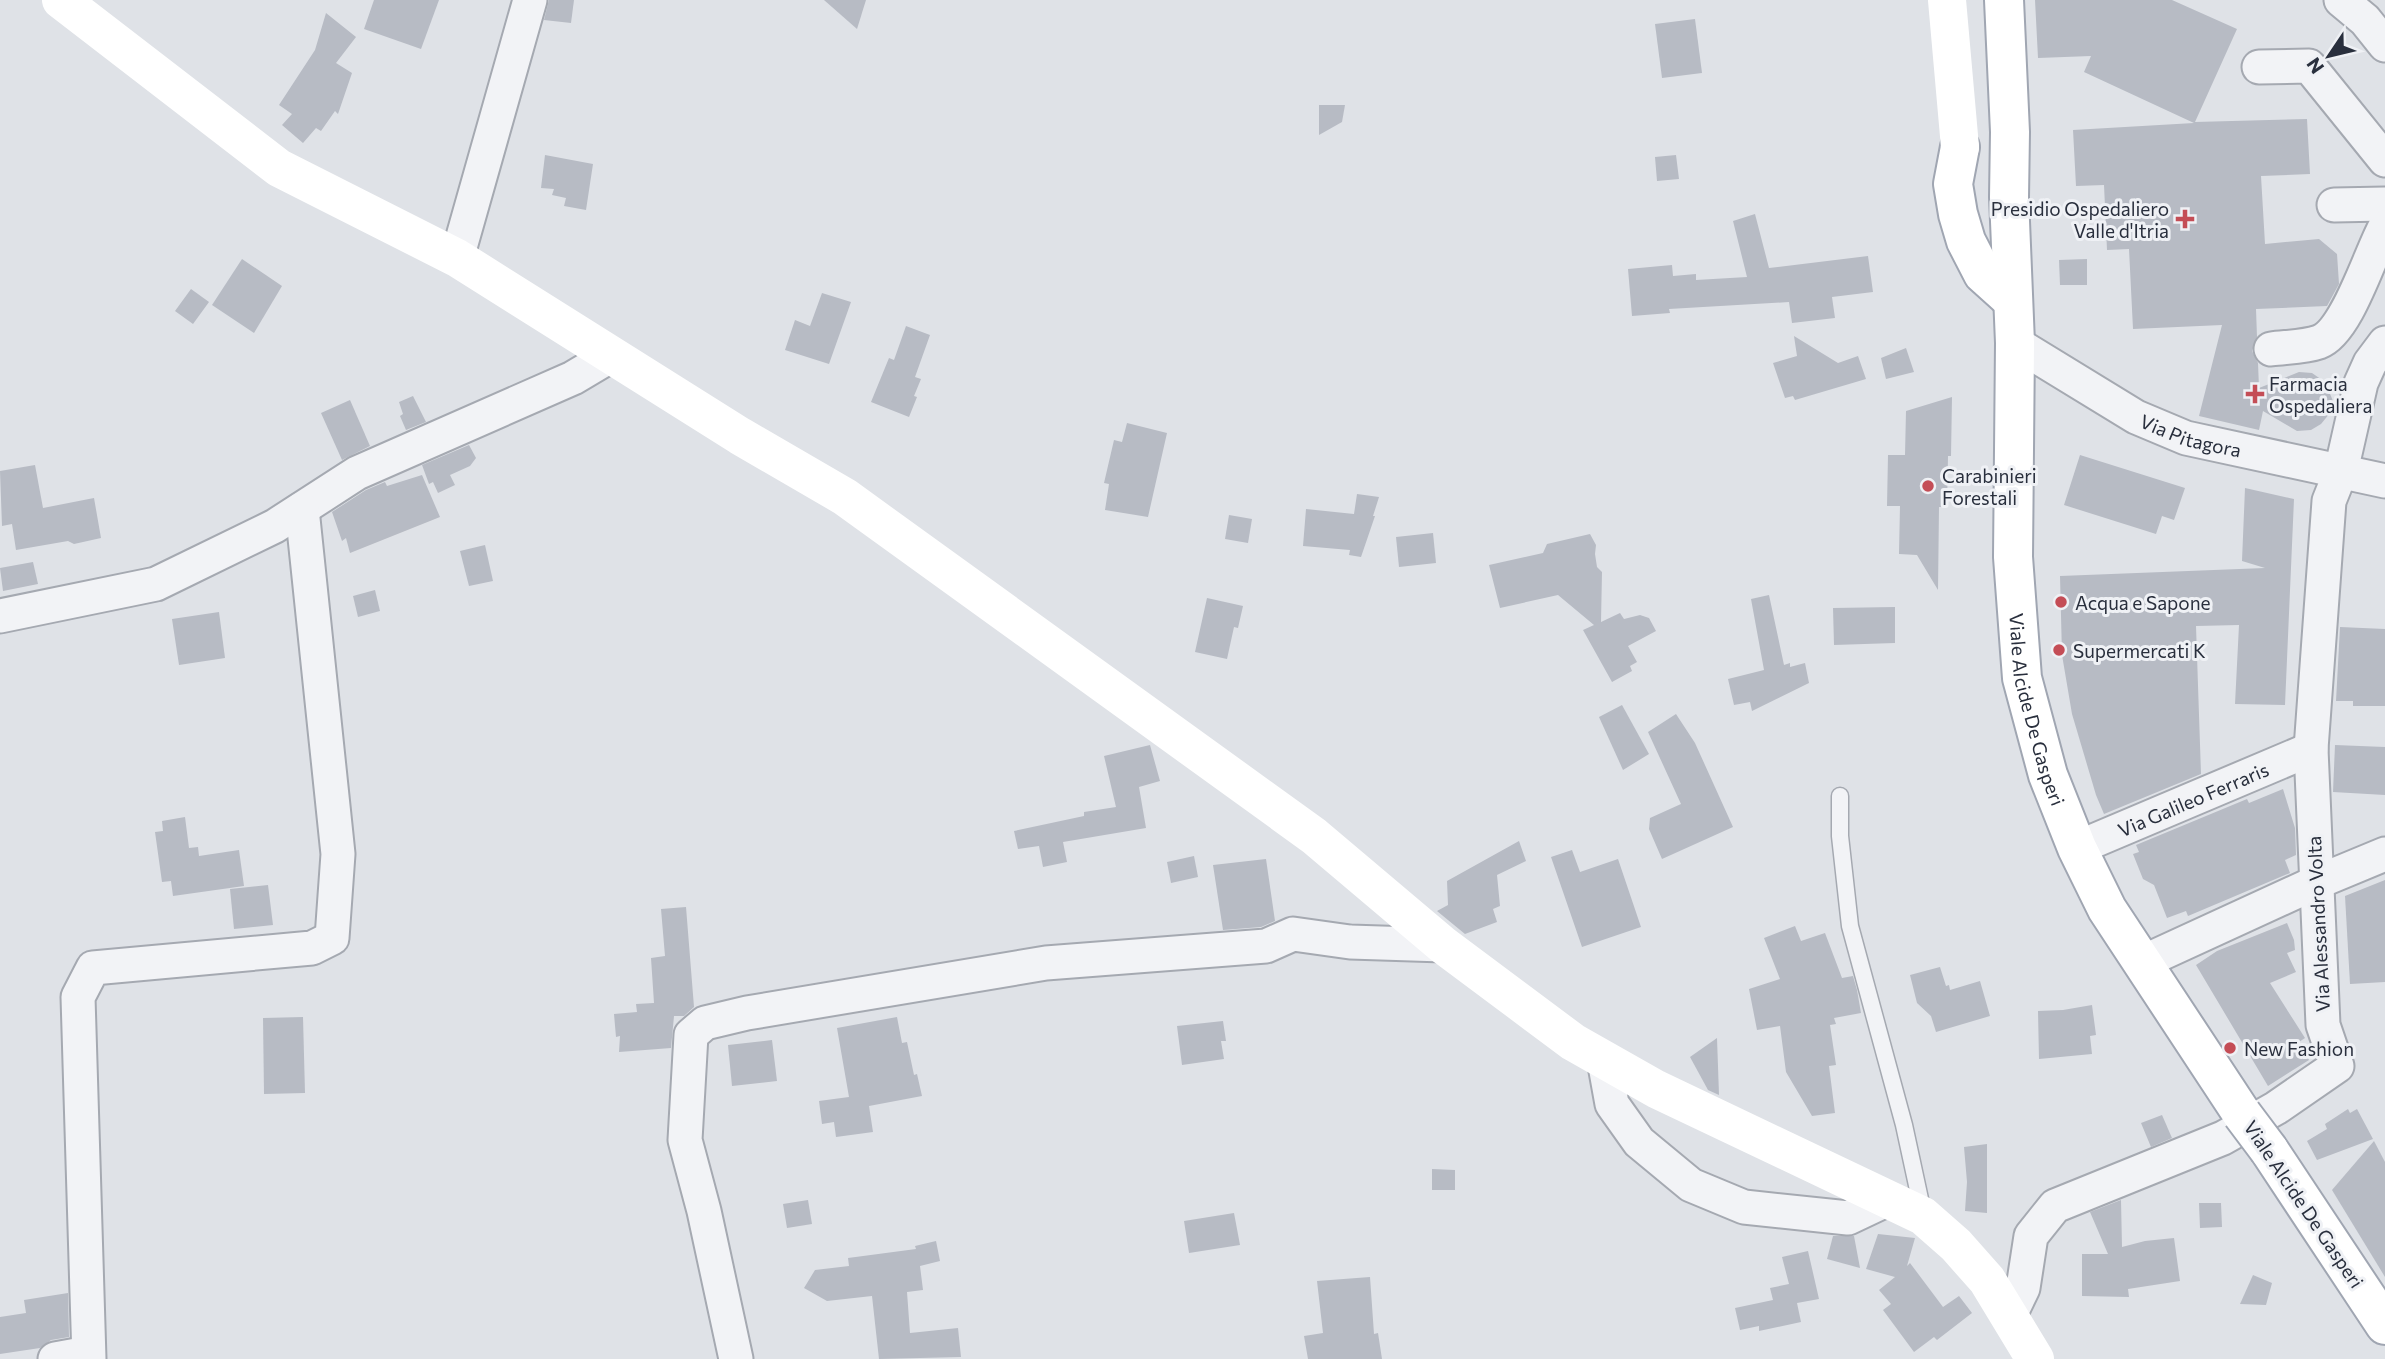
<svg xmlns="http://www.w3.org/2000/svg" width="2385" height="1359" font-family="Commissioner,sans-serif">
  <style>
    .building { fill: #b7bbc4 }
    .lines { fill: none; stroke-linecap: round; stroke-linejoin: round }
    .service-casing { stroke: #a5a9b1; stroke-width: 19 }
    .minor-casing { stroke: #a5a9b1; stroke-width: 37 }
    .primary-casing { stroke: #a0a6b2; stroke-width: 42 }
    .service { stroke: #f2f3f6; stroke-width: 16 }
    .minor { stroke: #f2f3f6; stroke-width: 33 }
    .secondary { stroke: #fff; stroke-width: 38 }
    .primary { stroke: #fff; stroke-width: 38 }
    .primary-bridge-casing { stroke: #a0a6b2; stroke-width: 42; stroke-linecap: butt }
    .primary-bridge { stroke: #fff; stroke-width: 38 }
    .poi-dot { fill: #c44d56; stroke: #eff1f5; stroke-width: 2.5 }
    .labels { text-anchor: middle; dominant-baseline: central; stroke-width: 6; stroke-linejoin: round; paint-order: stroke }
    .poi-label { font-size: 19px; fill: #292f3d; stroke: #eff1f5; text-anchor: start }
    .street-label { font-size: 19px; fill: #292f3d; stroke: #eff1f5 }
  </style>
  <rect width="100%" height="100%" fill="#dfe2e7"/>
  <g class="building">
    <polygon points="374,0 439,0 421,49 364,29"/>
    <polygon points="549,0 574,0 571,23 544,20"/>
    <polygon points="824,0 866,0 857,29"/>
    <polygon points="2035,0 2172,0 2237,29 2195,122 2307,119 2310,174 2261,176 2265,244 2319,239 2337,254 2339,284 2327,306 2256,309 2257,337 2252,351 2258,363 2259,388 2299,372 2312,373 2325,382 2333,401 2330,413 2321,424 2311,430 2297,431 2263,411 2259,430 2199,416 2222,325 2133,329 2129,249 2107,250 2104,185 2076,186 2073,130 2194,123 2084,72 2091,56 2038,58"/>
    <polygon points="326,13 356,37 336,63 352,73 338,114 335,111 321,131 316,128 303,143 282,125 292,114 279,105 315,50"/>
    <polygon points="1695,19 1702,73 1662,78 1655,24"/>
    <polygon points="1319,105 1345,105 1342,122 1319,135"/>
    <polygon points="545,155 593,164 586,210 564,206 566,198 552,195 554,189 541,188"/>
    <polygon points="1676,155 1679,179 1657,181 1655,157"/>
    <polygon points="1755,214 1769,268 1868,256 1873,292 1832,297 1835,318 1792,323 1789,302 1669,309 1670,313 1632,316 1628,269 1672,265 1673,276 1696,274 1696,280 1747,277 1733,221"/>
    <polygon points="242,259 282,286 254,333 212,305"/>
    <polygon points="2087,259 2087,285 2060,285 2059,260"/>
    <polygon points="191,289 209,302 193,324 175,311"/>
    <polygon points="822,293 851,302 829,364 785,350 795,320 810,326"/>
    <polygon points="906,326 930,335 915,377 921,379 914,396 917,397 909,417 871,402 889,358 894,360"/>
    <polygon points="1794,336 1838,363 1858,356 1866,379 1795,400 1793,396 1785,398 1773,363 1797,356"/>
    <polygon points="1906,348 1914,372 1886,379 1881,358"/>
    <polygon points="413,396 426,422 406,430 400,416 403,414 399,402"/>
    <polygon points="1952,397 1951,456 1948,456 1947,507 1939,507 1938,590 1917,555 1899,554 1900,506 1887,506 1888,455 1905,455 1906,411"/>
    <polygon points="350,400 370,446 342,460 321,413"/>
    <polygon points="1127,423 1167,433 1148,517 1105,510 1109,484 1104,483 1114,440 1122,442"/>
    <polygon points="469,445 476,458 470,466 450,475 455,485 438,493 433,482 429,484 422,465"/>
    <polygon points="2080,455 2185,488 2174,520 2162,516 2156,534 2064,505"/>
    <polygon points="35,465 43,508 94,498 101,538 74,544 68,541 16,550 12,524 2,526 0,471"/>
    <polygon points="422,475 440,517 350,553 346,538 342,541 332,512 366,490 385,482 387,486"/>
    <polygon points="2245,488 2294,499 2285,705 2235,704 2239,625 2196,626 2201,774 2104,814 2096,795 2072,714 2062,655 2060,576 2265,568 2242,561"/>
    <polygon points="1357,494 1379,497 1373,516 1375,516 1361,557 1349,555 1350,550 1303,546 1306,509 1354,514"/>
    <polygon points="1229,515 1252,519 1248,543 1225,539"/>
    <polygon points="1433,533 1436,563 1399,567 1396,537"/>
    <polygon points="1590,534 1596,545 1595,554 1597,567 1602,572 1601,622 1620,613 1624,619 1640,615 1649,618 1656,631 1628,646 1637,662 1630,666 1632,671 1612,682 1583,630 1594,625 1558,595 1500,608 1489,565 1543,553 1547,544"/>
    <polygon points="485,545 493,581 469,586 460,551"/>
    <polygon points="33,562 38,584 3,591 0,568"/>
    <polygon points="375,590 380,611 358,617 353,596"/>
    <polygon points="1769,595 1784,665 1790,663 1790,667 1805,663 1809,683 1752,711 1750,702 1734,705 1728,679 1764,670 1751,599"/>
    <polygon points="1207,598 1243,606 1238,628 1234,627 1227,659 1195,652"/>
    <polygon points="1895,607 1895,643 1834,645 1833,608"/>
    <polygon points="219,612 225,658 179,665 172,619"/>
    <polygon points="2340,627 2385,629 2385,706 2353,706 2353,701 2336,701"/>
    <polygon points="1622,705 1649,754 1623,770 1599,717"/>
    <polygon points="1676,714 1695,743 1733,827 1662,859 1649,829 1650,818 1681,804 1648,732"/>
    <polygon points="1150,745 1160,781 1139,787 1146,828 1063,842 1067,862 1043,867 1039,846 1018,849 1014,831 1084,816 1084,812 1116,807 1104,756"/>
    <polygon points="2335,745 2385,747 2385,795 2333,792"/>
    <polygon points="2283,789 2295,828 2296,855 2285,860 2290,873 2188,916 2186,911 2167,918 2154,885 2143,879 2133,854 2139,852 2136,845 2247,799 2249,803"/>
    <polygon points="185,817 189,848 198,847 199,856 239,850 244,886 173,896 171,881 162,882 155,832 163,831 162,821"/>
    <polygon points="1519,841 1526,861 1497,875 1500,906 1493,909 1497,922 1465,934 1437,911 1448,905 1447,881"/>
    <polygon points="1572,850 1580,872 1618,859 1641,927 1582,947 1551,857"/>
    <polygon points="1194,856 1198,877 1171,883 1167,862"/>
    <polygon points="1266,859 1275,921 1261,927 1223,930 1213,865"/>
    <polygon points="2385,880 2385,982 2350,984 2345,896"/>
    <polygon points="268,885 273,925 234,929 230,889"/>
    <polygon points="686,907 694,1007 684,1016 674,1016 671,1048 619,1052 620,1036 616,1037 614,1014 637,1012 636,1004 654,1003 651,958 665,956 661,909"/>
    <polygon points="2287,923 2294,940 2295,950 2287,953 2296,972 2270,983 2305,1038 2299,1042 2309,1060 2268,1086 2196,965 2217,951"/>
    <polygon points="1795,926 1801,941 1825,933 1842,978 1853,976 1857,990 1861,1013 1834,1018 1836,1024 1830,1025 1836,1065 1829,1066 1835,1113 1812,1116 1786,1072 1780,1026 1757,1030 1749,989 1780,979 1764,938"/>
    <polygon points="1940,967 1946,986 1949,985 1950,990 1980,981 1990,1016 1936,1032 1931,1016 1917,1003 1910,975"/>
    <polygon points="2092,1005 2096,1035 2090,1036 2092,1054 2039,1059 2038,1011 2063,1010"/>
    <polygon points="303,1017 305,1093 264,1094 263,1018"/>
    <polygon points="897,1017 902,1043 907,1042 914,1075 917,1074 922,1096 869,1106 873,1132 836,1137 834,1122 822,1124 819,1101 849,1097 837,1028"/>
    <polygon points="1223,1021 1226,1041 1221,1041 1224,1059 1182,1065 1177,1026"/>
    <polygon points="1717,1038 1719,1095 1708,1090 1690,1057"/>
    <polygon points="772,1040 777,1081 732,1086 728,1045"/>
    <polygon points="2348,1109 2350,1113 2357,1109 2373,1139 2317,1160 2307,1141 2327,1129 2325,1124"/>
    <polygon points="2162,1115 2172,1138 2151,1147 2141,1123"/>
    <polygon points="2374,1141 2385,1162 2385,1277 2332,1190"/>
    <polygon points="1987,1144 1987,1213 1965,1211 1967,1182 1964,1147"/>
    <polygon points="1432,1169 1455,1170 1455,1190 1432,1190"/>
    <polygon points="808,1200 812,1224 787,1228 783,1204"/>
    <polygon points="2121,1200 2122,1247 2145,1241 2174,1238 2180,1281 2128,1289 2129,1297 2082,1296 2082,1254 2108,1254 2090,1212"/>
    <polygon points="2199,1203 2221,1203 2222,1227 2200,1228"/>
    <polygon points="1234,1213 1240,1245 1189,1253 1184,1221"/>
    <polygon points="1878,1234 1915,1238 1907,1266 1910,1263 1943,1307 1959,1296 1972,1313 1937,1340 1934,1337 1914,1352 1883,1310 1891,1304 1879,1290 1895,1277 1866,1269"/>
    <polygon points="1833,1236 1854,1236 1860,1268 1827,1259"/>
    <polygon points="936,1241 940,1261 920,1266 923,1290 907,1292 910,1333 958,1328 961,1357 879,1359 872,1296 827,1301 804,1288 815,1270 849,1266 848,1258 916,1249 915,1246"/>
    <polygon points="1808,1251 1819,1299 1797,1303 1801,1322 1759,1331 1759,1326 1740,1330 1735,1308 1773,1300 1770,1288 1789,1284 1782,1257"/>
    <polygon points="2253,1275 2272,1283 2266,1305 2240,1304"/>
    <polygon points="1370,1277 1374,1334 1378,1333 1382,1359 1308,1359 1304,1336 1323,1333 1317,1281"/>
    <polygon points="68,1293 69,1337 51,1340 40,1348 0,1354 0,1317 26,1313 24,1300"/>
  </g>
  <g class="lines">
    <defs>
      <polyline id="service" points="1840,796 1840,836 1850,926 1904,1125 1923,1213"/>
      <g id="minor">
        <polyline points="2341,0 2365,20 2385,45"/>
        <polyline points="2259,67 2309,66 2385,160"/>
        <polyline points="2334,205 2385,204"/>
        <polyline points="457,258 530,0"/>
        <path id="s1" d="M2015 343 2136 417 2186 438 2385 481"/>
        <path d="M2271 349C2286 347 2305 347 2319 342 2347 332 2370 254 2385 227"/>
        <polyline points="0,616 156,584 275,526 357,473 573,378 610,356"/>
        <path id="s2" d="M2077 848 2311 749"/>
        <polyline points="2143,962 2315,883 2385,854"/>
        <polyline points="1604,1060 1612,1104 1639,1142 1691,1185 1744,1207 1848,1218 1886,1200"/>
        <polyline points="2010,1315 2023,1288 2031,1236 2055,1206 2223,1138 2276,1108 2337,1066 2323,1025 2311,749 2329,501 2341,471 2361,383 2370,363 2385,343"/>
        <polyline points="55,1359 88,1353"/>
        <polyline points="89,1359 78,997 93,968 312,948 332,938 338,854 302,509"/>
        <polyline points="736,1359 704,1211 685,1140 691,1035 705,1023 747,1013 1046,963 1266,946 1293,934 1350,942 1443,945"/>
      </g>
      <g id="primary">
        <path id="s3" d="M2004 0 2010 132 2009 197 2015 343 2013 557 2022 678 2048 775 2077 848 2107 909 2242 1114"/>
        <polyline points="1960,147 1953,184 1958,214 1966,241 1983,274 2013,301"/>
        <polyline points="2269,1150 2385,1325"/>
      </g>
    </defs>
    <use href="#service" class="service-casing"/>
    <use href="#minor" class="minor-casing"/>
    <use href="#primary" class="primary-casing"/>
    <use href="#service" class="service"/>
    <use href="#minor" class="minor"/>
    <g class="secondary">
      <polyline points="61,0 279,168 457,258 740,436 845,497 1314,836 1443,945 1573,1042 1656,1089 1923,1216 1956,1245 1987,1280 2035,1359"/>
      <polyline points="1947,0 1960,147"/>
    </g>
    <use href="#primary" class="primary"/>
    <defs>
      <polyline id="primary-bridge" points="2242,1114 2269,1150"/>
    </defs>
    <use href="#primary-bridge" class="primary-bridge-casing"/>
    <use href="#primary-bridge" class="primary-bridge"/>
  </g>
  <g class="poi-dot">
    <path d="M2181.5 208.5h7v7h7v7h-7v7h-7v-7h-7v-7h7z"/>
    <path d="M2251.5 383.5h7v7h7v7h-7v7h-7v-7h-7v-7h7z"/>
    <circle cx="1928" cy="486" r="7"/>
    <circle cx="2061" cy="602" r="7"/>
    <circle cx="2059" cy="650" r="7"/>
    <circle cx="2230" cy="1048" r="7"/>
  </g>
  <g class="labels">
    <g class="poi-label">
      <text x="2169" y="208" text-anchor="end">Presidio Ospedaliero<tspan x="2169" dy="22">Valle d'Itria</tspan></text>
      <text x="2269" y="383">Farmacia<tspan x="2269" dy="22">Ospedaliera</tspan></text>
      <text x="1942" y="475">Carabinieri<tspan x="1942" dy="22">Forestali</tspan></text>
      <text x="2075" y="602">Acqua e Sapone</text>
      <text x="2073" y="650">Supermercati K</text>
      <text x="2244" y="1048">New Fashion</text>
    </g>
    <g class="street-label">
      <text stroke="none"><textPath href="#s1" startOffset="200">Via Pitagora</textPath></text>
      <text stroke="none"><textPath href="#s3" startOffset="712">Viale Alcide De Gasperi</textPath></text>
      <text stroke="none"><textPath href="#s2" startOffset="126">Via Galileo Ferraris</textPath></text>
      <text transform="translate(2318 924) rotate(-93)">Via Alessandro Volta</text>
      <text transform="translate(2304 1204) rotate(56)">Viale Alcide De Gasperi</text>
    </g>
  </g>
  <g transform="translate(2329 56) rotate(235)" stroke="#eff1f5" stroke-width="5" paint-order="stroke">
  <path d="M0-5L12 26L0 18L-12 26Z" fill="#292f3d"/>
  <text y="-10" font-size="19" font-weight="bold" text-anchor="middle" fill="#292f3d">N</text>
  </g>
</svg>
